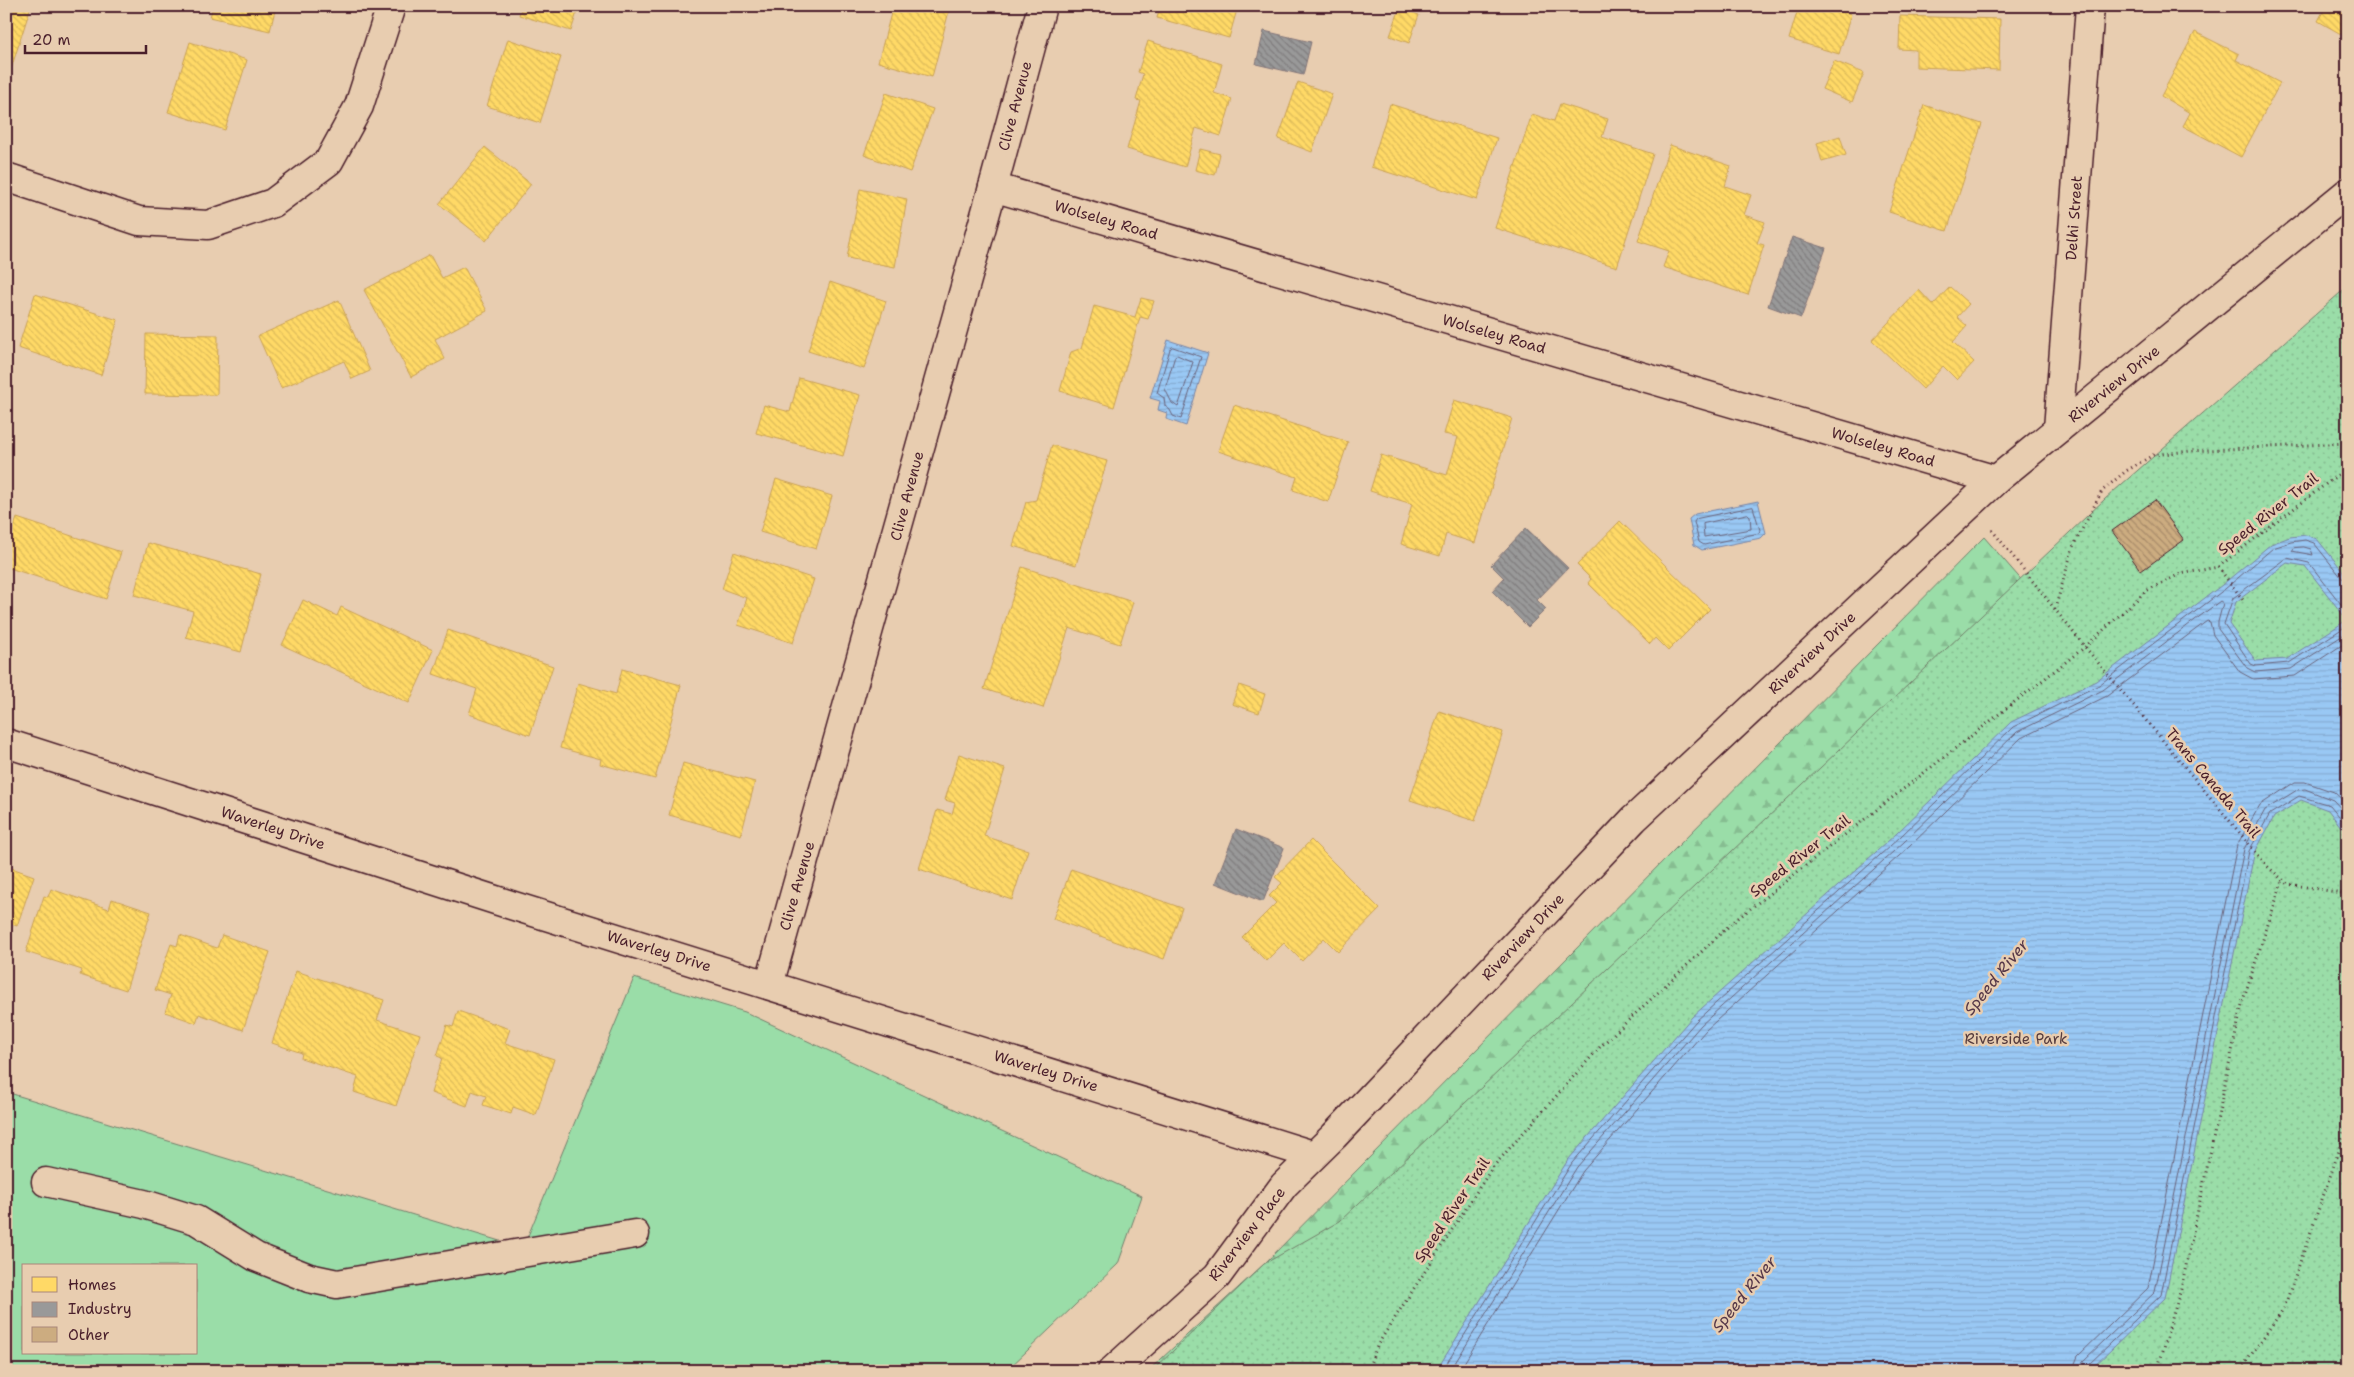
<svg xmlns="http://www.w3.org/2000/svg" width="2354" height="1377" font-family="'Shantell Sans',sans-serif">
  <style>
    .grass { fill: #9adda8; stroke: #727e6a; fill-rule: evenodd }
    .forest { fill: url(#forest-firs); stroke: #727e6a }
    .park { fill: url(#park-dots); stroke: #727e6a }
    .water { fill: url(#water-rules); stroke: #7984a4; fill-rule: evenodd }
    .homes { fill: url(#homes-back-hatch); stroke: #c9a154 }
    .industry { fill: url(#industry-back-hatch); stroke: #817478 }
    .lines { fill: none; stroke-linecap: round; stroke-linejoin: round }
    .shore { stroke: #6a637b; stroke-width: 1 }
    .building { fill: url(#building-back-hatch); stroke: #4a1f2b }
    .minor-casing { stroke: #4a1f2b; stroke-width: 31 }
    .path { stroke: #4a1f2b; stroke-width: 3; stroke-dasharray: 1 4; stroke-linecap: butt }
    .minor { stroke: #e8cdb0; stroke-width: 28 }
    .labels { text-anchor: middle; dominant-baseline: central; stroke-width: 5; stroke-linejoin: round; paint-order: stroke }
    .street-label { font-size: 15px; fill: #4a1f2b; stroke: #e8cdb0 }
    .park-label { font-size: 15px; fill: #563c3e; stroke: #e8cdb0 }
    .water-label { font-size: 16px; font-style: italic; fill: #563849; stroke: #e8cdb0 }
  </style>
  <defs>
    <pattern id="forest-firs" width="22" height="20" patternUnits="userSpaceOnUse" patternTransform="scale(1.25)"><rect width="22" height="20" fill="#9adda8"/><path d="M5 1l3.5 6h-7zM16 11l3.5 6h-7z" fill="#86bd91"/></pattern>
    <pattern id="park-dots" width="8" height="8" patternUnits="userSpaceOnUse" patternTransform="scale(1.25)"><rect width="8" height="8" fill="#9adda8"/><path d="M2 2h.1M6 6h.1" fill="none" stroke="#86bd91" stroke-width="1.8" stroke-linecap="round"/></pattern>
    <pattern id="water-rules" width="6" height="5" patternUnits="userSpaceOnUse" patternTransform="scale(1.25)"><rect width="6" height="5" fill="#99c8f4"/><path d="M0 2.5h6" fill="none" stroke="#85abd1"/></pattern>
    <pattern id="homes-back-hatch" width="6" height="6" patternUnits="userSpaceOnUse" patternTransform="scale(1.25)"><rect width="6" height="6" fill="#ffd966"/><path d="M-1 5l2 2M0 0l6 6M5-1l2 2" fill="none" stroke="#dcba59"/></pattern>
    <pattern id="industry-back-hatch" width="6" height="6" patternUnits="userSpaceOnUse" patternTransform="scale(1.25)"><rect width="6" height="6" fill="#999"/><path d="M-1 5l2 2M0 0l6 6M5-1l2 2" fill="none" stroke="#7f7c7d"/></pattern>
    <pattern id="building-back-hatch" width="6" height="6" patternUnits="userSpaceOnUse" patternTransform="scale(1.25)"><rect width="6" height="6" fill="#ccac80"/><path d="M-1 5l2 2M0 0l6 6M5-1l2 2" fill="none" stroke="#a88b69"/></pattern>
  </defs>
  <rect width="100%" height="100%" fill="#e8cdb0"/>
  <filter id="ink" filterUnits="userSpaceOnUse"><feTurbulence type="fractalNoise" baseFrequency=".02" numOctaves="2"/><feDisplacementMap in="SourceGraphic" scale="10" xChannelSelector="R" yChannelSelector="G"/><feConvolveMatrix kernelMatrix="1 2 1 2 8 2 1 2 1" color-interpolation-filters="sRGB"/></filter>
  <g filter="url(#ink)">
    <path class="grass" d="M634 978 745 1012 1142 1196 1118 1264 1006 1371H6V1092L523 1248ZM24 1266H196V1353H24Z"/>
    <polygon class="forest" points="1984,537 2045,607 1436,1371 1148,1371 1264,1264"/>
    <polygon class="park" points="2348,286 2348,1371 1152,1371 1264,1264 1340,1221 2105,499"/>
    <g class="water">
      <polygon points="1168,340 1208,353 1186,426 1166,419 1167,413 1158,410 1160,401 1150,398"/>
      <polygon points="1758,501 1766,533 1761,538 1702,550 1694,545 1689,519 1695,514"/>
      <path d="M2306 535 2317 539 2348 577V827H2341L2328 810 2301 800 2274 817 2254 854 2165 1298 2089 1371H1436L1568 1160 1692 1017 1896 834 2011 722 2096 681 2222 585 2271 544 2290 537ZM2287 563 2305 566 2347 620 2287 659 2256 661 2229 624 2236 602Z"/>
    </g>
    <g class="homes">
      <polygon points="6,6 31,6 10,72 6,70"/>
      <polygon points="213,6 276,6 270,31 210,17"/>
      <polygon points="522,6 579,6 571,31 519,15"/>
      <polygon points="893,6 929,6 949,11 932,77 878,62"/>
      <polygon points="1160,6 1238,6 1229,38 1157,18"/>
      <polygon points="1799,6 1827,6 1851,14 1839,54 1789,39"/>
      <polygon points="2326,6 2348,6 2348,38 2318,21"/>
      <polygon points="1400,8 1419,15 1409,43 1390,36"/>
      <polygon points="1900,16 2000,19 1999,70 1916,67 1916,50 1899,49"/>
      <polygon points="2195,32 2239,54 2236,60 2280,83 2241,157 2183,126 2190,113 2161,96"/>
      <polygon points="508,39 561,57 540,123 487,106"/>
      <polygon points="1148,41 1222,64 1214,93 1232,99 1221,136 1196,128 1185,167 1127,149 1141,101 1136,100 1143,74 1138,72"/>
      <polygon points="190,42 247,60 225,130 168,112"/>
      <polygon points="1834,61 1864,73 1852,102 1822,89"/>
      <polygon points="1298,82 1332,94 1312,152 1278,139"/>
      <polygon points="886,93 933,109 910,172 864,155"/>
      <polygon points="1390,104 1497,138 1477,200 1371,167"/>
      <polygon points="1560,104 1608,119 1602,137 1653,154 1617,267 1495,228 1532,114 1554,121"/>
      <polygon points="1924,105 1982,124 1947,231 1889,212"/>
      <polygon points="1840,136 1846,155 1822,162 1817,143"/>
      <polygon points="1670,145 1731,166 1725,186 1751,195 1744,215 1765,222 1757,243 1764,245 1748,295 1663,267 1669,251 1638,241"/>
      <polygon points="485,147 531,184 486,241 439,204"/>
      <polygon points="1200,149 1220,154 1215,175 1195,170"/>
      <polygon points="860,189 907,199 895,267 847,258"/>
      <polygon points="430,255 442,278 464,267 487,311 435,339 445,359 411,377 364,290"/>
      <polygon points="830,282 886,301 864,369 808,351"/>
      <polygon points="6,286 12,288 6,302"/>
      <polygon points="1950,287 1969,304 1957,317 1967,326 1953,342 1974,362 1957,380 1943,366 1923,389 1872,340 1919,290 1933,305"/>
      <polygon points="35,294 118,320 101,375 18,348"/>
      <polygon points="1141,298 1154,301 1148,319 1140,317 1114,407 1060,391 1071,352 1082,348 1094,306 1135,317"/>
      <polygon points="339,300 370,371 352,379 344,361 281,388 258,336"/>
      <polygon points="146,334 218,335 217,395 145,394"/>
      <polygon points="799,378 860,395 843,456 756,433 764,405 790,412"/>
      <polygon points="1454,400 1512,418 1475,543 1446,534 1440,556 1401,544 1412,504 1370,491 1381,455 1447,475 1458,437 1444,434"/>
      <polygon points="1234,405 1348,442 1328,502 1293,490 1297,477 1218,451"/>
      <polygon points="1052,445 1107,461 1076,565 1013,546 1026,502 1036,500"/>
      <polygon points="776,479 832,496 816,549 760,532"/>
      <polygon points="17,518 121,552 106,599 6,567 6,549"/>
      <polygon points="1620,521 1710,609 1668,651 1655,638 1650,644 1588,583 1591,579 1577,565"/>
      <polygon points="148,543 261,574 241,652 186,637 193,611 134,595"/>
      <polygon points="734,552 814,579 793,643 738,625 747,598 722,589"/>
      <polygon points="1022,567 1133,602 1120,644 1069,628 1043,708 984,689"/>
      <polygon points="303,600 337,616 341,607 433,650 409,703 282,645"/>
      <polygon points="448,630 553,666 530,735 469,714 477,689 433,674"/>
      <polygon points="622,669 681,685 655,779 600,764 601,759 560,748 578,683 616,694"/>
      <polygon points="1239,685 1265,694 1259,713 1232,704"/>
      <polygon points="1439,711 1503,732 1475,821 1410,800"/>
      <polygon points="959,754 1005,769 984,836 1028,850 1012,900 919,869 937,810 952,814 955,803 945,800"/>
      <polygon points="683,763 755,782 741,835 669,815"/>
      <polygon points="1311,840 1380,909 1338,952 1324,938 1302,961 1284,943 1266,961 1242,937 1276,903 1269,896 1282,883 1275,877"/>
      <polygon points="6,866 34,876 17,926 6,922"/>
      <polygon points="1071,869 1182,908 1164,959 1053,919"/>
      <polygon points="51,889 109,909 112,899 151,912 126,990 80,975 82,970 26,952 44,896 48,897"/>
      <polygon points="180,935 217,948 222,935 270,952 243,1030 199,1014 196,1023 165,1012 171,995 155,990 171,944 177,946"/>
      <polygon points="296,971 384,1000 377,1020 420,1034 396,1106 354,1092 358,1077 301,1058 302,1053 272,1043"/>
      <polygon points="458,1011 510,1029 505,1043 554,1059 536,1115 513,1107 511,1114 483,1105 486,1096 472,1091 467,1106 431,1093 442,1058 437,1056 447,1025 453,1027"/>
    </g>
    <g class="industry">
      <polygon points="1264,31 1311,42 1303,75 1256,64"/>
      <polygon points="1792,237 1826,248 1801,318 1768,306"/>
      <polygon points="1526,528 1568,568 1537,600 1546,609 1528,627 1492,591 1504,578 1491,565"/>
      <polygon points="1236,829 1284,848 1263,902 1215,883"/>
    </g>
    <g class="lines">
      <g class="shore">
        <polygon points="1173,347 1201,357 1181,419 1173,416 1170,410 1165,406 1164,398 1157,393 1170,349"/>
        <polygon points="1177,355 1193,362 1178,407 1172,403 1165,389 1175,356"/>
        <polygon points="1753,507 1760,530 1759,533 1704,545 1699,542 1694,522 1696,519"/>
        <polygon points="1748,514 1750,516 1751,529 1704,537 1703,524"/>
        <polygon points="2304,547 2311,549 2313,555 2292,551 2294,548"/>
        <polyline points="2348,613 2309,563 2287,558 2233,598 2224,624 2251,664 2256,666 2289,663 2348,625"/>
        <polyline points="1442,1371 1572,1163 1696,1021 1900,837 2013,727 2099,685 2225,589 2273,548 2291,542 2305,540 2314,543 2342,578 2348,580"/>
        <polyline points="1450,1371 1577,1167 1701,1025 1904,842 2017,732 2103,690 2220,601 2223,603 2218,622 2218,629 2247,668 2255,672 2291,669 2348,632"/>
        <polyline points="1459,1371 1583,1171 1706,1030 1909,847 2021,738 2107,696 2207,621 2210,622 2213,635 2240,672 2253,679 2295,676 2348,641"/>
        <polyline points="2072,1371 2078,1356 2148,1288 2237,845 2260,805 2295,782 2305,782 2334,792 2348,805"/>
        <polyline points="2080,1371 2083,1361 2155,1292 2244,849 2265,810 2297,790 2305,789 2333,800 2348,816"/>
        <polyline points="2086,1371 2088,1365 2161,1295 2249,851 2270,814 2299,796 2330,805 2343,821 2348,822"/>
      </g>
    </g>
    <polygon class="building" points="2155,500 2184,540 2141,571 2112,531"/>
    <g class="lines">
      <defs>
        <g id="minor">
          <polyline points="6,177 139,221 208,225 273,203 329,161 359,106 391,6"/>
          <polyline points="993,187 1996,480"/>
          <polyline points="2058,429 2090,6"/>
          <polyline points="6,743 514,906 1313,1155"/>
          <polyline points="769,985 993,187 1042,6"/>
          <polyline points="46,1182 144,1204 196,1220 256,1257 309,1278 337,1284 635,1234"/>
          <polyline points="1112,1371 1217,1276 1284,1185 1334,1136 1634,819 1996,480 2348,192"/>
        </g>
      </defs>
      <use href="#minor" class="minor-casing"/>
      <g class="path">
        <polyline points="1992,530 2085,647 2269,868 2288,884 2348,894"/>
        <polyline points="2218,567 2243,600"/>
        <polyline points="2055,609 2073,547 2102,491 2126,471 2153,455 2190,451 2348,443"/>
        <polyline points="2344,894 2348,918"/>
        <polyline points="2340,1148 2348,1140"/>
        <polyline points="1367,1371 1378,1344 1492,1168 1600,1047 1732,923 2085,647 2146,591 2180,574 2218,567 2348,467"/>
        <polyline points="2156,1371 2181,1289 2243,1000 2283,879"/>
        <polyline points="2235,1371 2244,1365 2284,1308 2340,1148 2348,1116"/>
      </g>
      <use href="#minor" class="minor"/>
    </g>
  </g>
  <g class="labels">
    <g class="street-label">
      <text transform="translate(1015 106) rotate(-75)">Clive Avenue</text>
      <text transform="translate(2074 218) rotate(-86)">Delhi Street</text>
      <text transform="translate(1106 220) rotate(16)">Wolseley Road</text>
      <text transform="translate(1494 334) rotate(16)">Wolseley Road</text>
      <text transform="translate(2114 384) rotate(-39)">Riverview Drive</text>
      <text transform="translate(1883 447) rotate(16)">Wolseley Road</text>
      <text transform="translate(907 496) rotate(-75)">Clive Avenue</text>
      <text transform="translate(2268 514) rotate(-38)">Speed River Trail</text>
      <text transform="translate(1812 653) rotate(-43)">Riverview Drive</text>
      <text transform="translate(2213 783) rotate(50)">Trans Canada Trail</text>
      <text transform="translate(273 828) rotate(18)">Waverley Drive</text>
      <text transform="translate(1800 856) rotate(-38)">Speed River Trail</text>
      <text transform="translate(797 886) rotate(-74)">Clive Avenue</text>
      <text transform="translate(1523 937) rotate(-47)">Riverview Drive</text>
      <text transform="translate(659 951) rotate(17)">Waverley Drive</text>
      <text transform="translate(1046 1071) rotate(17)">Waverley Drive</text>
      <text transform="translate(1452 1210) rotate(-56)">Speed River Trail</text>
      <text transform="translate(1247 1234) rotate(-52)">Riverview Place</text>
    </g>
    <g class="park-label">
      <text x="2016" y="1039">Riverside Park</text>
    </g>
    <g class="water-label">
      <text transform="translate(1996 977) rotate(-51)">Speed River</text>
      <text transform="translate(1744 1294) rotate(-51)">Speed River</text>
    </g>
  </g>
  <rect width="2354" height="1377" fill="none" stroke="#e8cdb0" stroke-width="25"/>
  <rect x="12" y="12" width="2329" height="1352" fill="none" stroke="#4a1f2b" stroke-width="2" filter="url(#ink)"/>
  <rect x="22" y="1264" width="175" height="90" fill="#e8cdb0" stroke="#a9877b"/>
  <rect x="32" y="1277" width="25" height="15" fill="#ffd966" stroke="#a9877b"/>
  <text x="68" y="1290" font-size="15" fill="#4a1f2b">Homes</text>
  <rect x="32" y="1302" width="25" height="15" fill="#999999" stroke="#a9877b"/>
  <text x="68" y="1314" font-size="15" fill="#4a1f2b">Industry</text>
  <rect x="32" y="1327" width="25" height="15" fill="#ccac80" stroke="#a9877b"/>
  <text x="68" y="1340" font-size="15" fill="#4a1f2b">Other</text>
  <path d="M25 45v8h121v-8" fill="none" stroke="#4a1f2b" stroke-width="2.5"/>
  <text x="32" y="45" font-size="15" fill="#4a1f2b" stroke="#e8cdb0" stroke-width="4" paint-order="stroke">20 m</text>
</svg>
